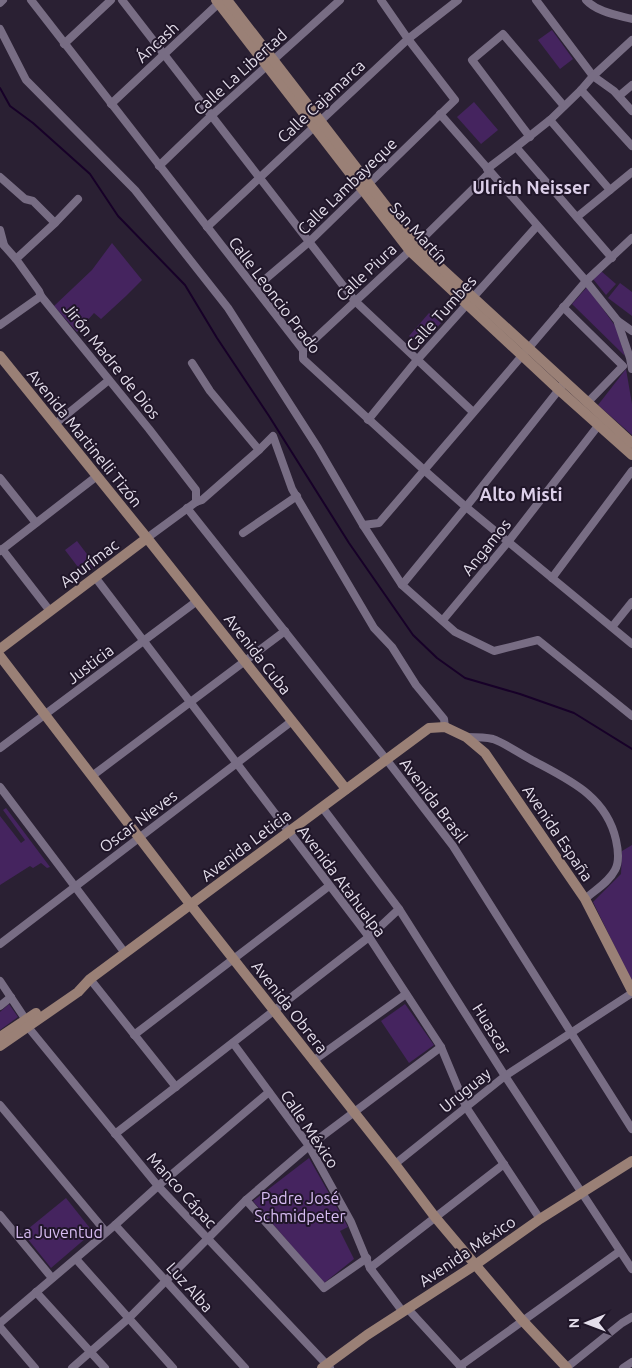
<svg xmlns="http://www.w3.org/2000/svg" width="632" height="1368" font-family="Ubuntu,sans-serif">
  <style>
    .green { fill: #45245f }
    .lines { fill: none; stroke-linecap: round; stroke-linejoin: round }
    .stream { stroke: #170028; stroke-width: 2 }
    .street { stroke: #786d84; stroke-width: 8 }
    .secondary { stroke: #9a8076; stroke-width: 10 }
    .labels { text-anchor: middle; dominant-baseline: central; stroke-width: 4; stroke-linejoin: round; paint-order: stroke }
    .street-label { font-size: 16px; fill: #e4deeb; stroke: #201629 }
    .park-label { font-size: 16px; fill: #d7bcf2; stroke: #201629 }
    .neighbourhood-label { font-size: 18px; font-weight: bold; fill: #dccfe9; stroke: #201629 }
  </style>
  <rect width="100%" height="100%" fill="#2a2033"/>
  <g class="green">
    <polygon points="552,30 573,59 560,69 538,40"/>
    <polygon points="474,102 498,130 481,144 457,117"/>
    <polygon points="112,243 142,280 126,296 101,319 94,313 77,332 54,306 92,270"/>
    <polygon points="601,271 616,284 606,295 593,279"/>
    <polygon points="620,283 632,292 632,316 608,298"/>
    <polygon points="587,287 616,327 625,356 572,304"/>
    <polygon points="429,313 441,323 421,346 409,336"/>
    <polygon points="626,369 632,404 632,435 598,405"/>
    <polygon points="77,541 96,566 84,575 65,550"/>
    <polygon points="6,808 50,867 47,868 41,863 33,868 30,866 0,885 0,816 21,843 25,840 3,810"/>
    <polygon points="632,845 632,982 593,902 621,874 622,851"/>
    <polygon points="9,1004 18,1017 0,1030 0,1012"/>
    <polygon points="405,1004 434,1045 409,1063 381,1021"/>
    <polygon points="309,1158 348,1227 340,1231 354,1259 324,1283 253,1201"/>
    <polygon points="66,1198 93,1232 51,1268 23,1233"/>
  </g>
  <g class="lines">
    <polyline class="stream" points="0,88 10,106 33,123 90,174 118,216 185,285 217,338 269,416 349,543 413,635 437,658 465,678 520,694 574,713 632,749"/>
    <g class="street">
      <polyline points="31,0 303,350 303,359 424,470 466,507 632,644"/>
      <polyline points="122,0 355,301 473,412"/>
      <polyline points="536,0 593,76 614,91 632,111"/>
      <path d="M586 0C597 12 617 15 632 19"/>
      <polyline points="0,3 3,0"/>
      <polyline points="0,29 26,80 135,190 228,308 318,448 363,525 402,585 455,632 494,651 538,640 632,716"/>
      <polyline points="64,44 111,0"/>
      <polyline points="581,90 632,146"/>
      <polyline points="619,96 632,85"/>
      <polyline points="111,104 221,1"/>
      <polyline points="440,114 586,281 617,320 630,358 632,369"/>
      <polyline points="550,120 610,190"/>
      <polyline points="530,137 472,60 503,34 564,106"/>
      <polyline points="516,147 612,258"/>
      <polyline points="159,166 211,116 340,0"/>
      <polyline points="487,169 516,147 550,120 581,90 593,76 632,40"/>
      <polyline points="0,177 25,199 33,201 55,223"/>
      <polyline points="577,217 632,172"/>
      <polyline points="207,227 408,39 458,0"/>
      <polyline points="0,230 4,245"/>
      <polyline points="0,241 16,259 39,291 41,296 149,429 196,490 196,502"/>
      <polyline points="16,259 55,223 78,199"/>
      <polyline points="255,288 309,242 455,100 408,39 381,0"/>
      <polyline points="563,307 623,366 587,403"/>
      <polyline points="618,321 632,331"/>
      <polyline points="0,325 41,296"/>
      <polyline points="303,350 416,245 490,172"/>
      <polyline points="192,363 210,391 259,450"/>
      <polyline points="368,420 417,360 537,226"/>
      <polyline points="55,424 109,380"/>
      <polyline points="0,478 36,523"/>
      <polyline points="187,508 386,759 453,846 632,1129"/>
      <polyline points="363,525 379,523 586,281 632,238"/>
      <polyline points="243,533 297,496"/>
      <polyline points="147,538 196,502 202,500 259,450 273,436 292,489 374,628 392,647 416,685 444,719 445,727"/>
      <polyline points="2,549 50,611"/>
      <polyline points="0,551 97,476"/>
      <polyline points="95,577 369,937 441,1047 466,1107 540,1219"/>
      <polyline points="552,578 632,471"/>
      <polyline points="402,585 466,507 565,382"/>
      <polyline points="443,620 508,542 601,422"/>
      <polyline points="612,627 632,602"/>
      <path d="M466 737C475 737 485 737 493 739 503 742 520 754 530 759 567 779 606 795 616 840 618 849 620 861 615 870 609 882 595 890 585 899"/>
      <polyline points="0,748 197,601"/>
      <polyline points="92,776 285,631"/>
      <polyline points="0,787 125,953"/>
      <polyline points="322,807 399,909 505,1076 632,1269"/>
      <polyline points="0,944 292,721"/>
      <polyline points="90,979 176,1087"/>
      <polyline points="0,981 26,1020 28,1027 158,1186 330,1368"/>
      <polyline points="0,1006 11,997"/>
      <polyline points="134,1035 329,886"/>
      <polyline points="233,1043 309,1146 351,1222 370,1268 403,1312"/>
      <polyline points="313,1061 406,994"/>
      <polyline points="0,1105 106,1232"/>
      <polyline points="115,1134 369,937 399,909"/>
      <polyline points="395,1164 505,1076 632,993"/>
      <polyline points="246,1200 324,1288 367,1258"/>
      <polyline points="0,1215 52,1278"/>
      <polyline points="115,1225 245,1368"/>
      <polyline points="76,1259 173,1368"/>
      <polyline points="370,1268 504,1164"/>
      <polyline points="36,1292 105,1368"/>
      <polyline points="408,1309 462,1368"/>
      <polyline points="0,1323 115,1225 158,1186 269,1092"/>
      <polyline points="0,1327 35,1368"/>
      <polyline points="460,1366 620,1251"/>
      <polyline points="72,1368 129,1318 246,1200 309,1146 441,1047"/>
      <polyline points="566,1368 622,1323 632,1317"/>
      <polyline points="623,1368 632,1362"/>
    </g>
    <g class="secondary">
      <polyline points="216,0 410,251 559,390 632,455"/>
      <polyline points="227,0 416,245 632,443"/>
      <polyline points="0,356 147,538 346,789"/>
      <polyline points="0,649 147,538"/>
      <polyline points="0,656 190,904 395,1164 435,1217 522,1320 567,1368"/>
      <polyline points="0,1037 36,1013"/>
      <polyline points="0,1046 78,992 90,979 429,728 445,727 466,737 485,753 585,899 632,991"/>
      <polyline points="322,1368 367,1335 475,1265 540,1219 632,1161"/>
    </g>
  </g>
  <g class="labels">
    <g class="street-label">
      <text transform="translate(157 42) rotate(-43)">Áncash</text>
      <text transform="translate(240 72) rotate(-42)">Calle La Libertad</text>
      <text transform="translate(321 101) rotate(-43)">Calle Cajamarca</text>
      <text transform="translate(347 186) rotate(-44)">Calle Lambayeque</text>
      <text transform="translate(419 233) rotate(48)">San Martín</text>
      <text transform="translate(366 272) rotate(-43)">Calle Piura</text>
      <text transform="translate(275 295) rotate(53)">Calle Leoncio Prado</text>
      <text transform="translate(441 313) rotate(-48)">Calle Tumbes</text>
      <text transform="translate(112 361) rotate(51)">Jirón Madre de Dios</text>
      <text transform="translate(85 438) rotate(51)">Avenida Martinelli Tizón</text>
      <text transform="translate(486 547) rotate(-51)">Angamos</text>
      <text transform="translate(89 563) rotate(-37)">Apurímac</text>
      <text transform="translate(258 654) rotate(52)">Avenida Cuba</text>
      <text transform="translate(90 664) rotate(-37)">Justicia</text>
      <text transform="translate(434 800) rotate(53)">Avenida Brasil</text>
      <text transform="translate(138 821) rotate(-37)">Oscar Nieves</text>
      <text transform="translate(558 833) rotate(56)">Avenida España</text>
      <text transform="translate(246 845) rotate(-37)">Avenida Leticia</text>
      <text transform="translate(342 881) rotate(53)">Avenida Atahualpa</text>
      <text transform="translate(290 1007) rotate(52)">Avenida Obrera</text>
      <text transform="translate(492 1029) rotate(58)">Huascar</text>
      <text transform="translate(465 1090) rotate(-39)">Uruguay</text>
      <text transform="translate(310 1129) rotate(56)">Calle México</text>
      <text transform="translate(182 1190) rotate(48)">Manco Cápac</text>
      <text transform="translate(467 1251) rotate(-34)">Avenida México</text>
      <text transform="translate(190 1287) rotate(48)">Luz Alba</text>
    </g>
    <g class="park-label">
      <text x="300" y="1198">Padre José<tspan x="300" dy="18">Schmidpeter</tspan></text>
      <text x="59" y="1232">La Juventud</text>
    </g>
    <g class="neighbourhood-label">
      <text x="531" y="187">Ulrich Neisser</text>
      <text x="521" y="494">Alto Misti</text>
    </g>
  </g>
  <g transform="translate(587 1323) rotate(269)" stroke="#201629" stroke-width="4" paint-order="stroke">
  <path d="M0-4L9 19L0 12L-9 19Z" fill="#e4deeb"/>
  <text y="-8" font-size="14" font-weight="bold" text-anchor="middle" fill="#e4deeb">N</text>
  </g>
</svg>
